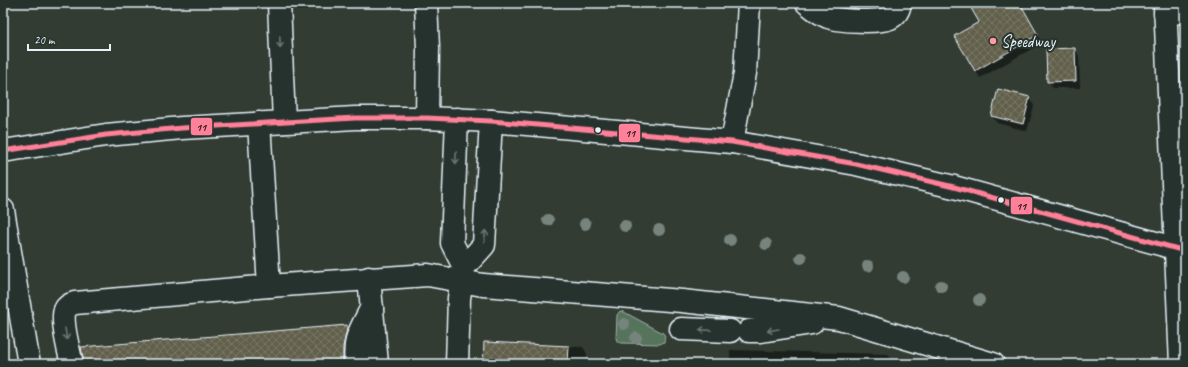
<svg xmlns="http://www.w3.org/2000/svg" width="1188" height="367" font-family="Caveat,sans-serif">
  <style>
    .grass { fill: #56735b; stroke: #9fb2aa }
    .shadow { fill: #0007 }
    .building { fill: url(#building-cross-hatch); stroke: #e8f1f8 }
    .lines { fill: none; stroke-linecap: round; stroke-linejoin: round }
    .minor-casing { stroke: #e8f1f8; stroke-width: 25 }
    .major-casing { stroke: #e8f1f8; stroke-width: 25 }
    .minor { stroke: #26332d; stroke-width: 22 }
    .major { stroke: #26332d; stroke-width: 22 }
    .bus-1-casing { stroke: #26332d; stroke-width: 8 }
    .bus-1 { stroke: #ff8098; stroke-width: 5 }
    .tree { fill: #76847d }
    .oneway { stroke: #6a7674 }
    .poi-dot { fill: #ff9aa2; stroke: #26332d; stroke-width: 1.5 }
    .bus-dot { fill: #e8f1f8; stroke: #26332d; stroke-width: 1.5 }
    .labels { text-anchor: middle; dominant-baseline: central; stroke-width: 4; stroke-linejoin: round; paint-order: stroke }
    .poi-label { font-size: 17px; fill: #e8f1f8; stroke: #26332d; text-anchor: start }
    .line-badge { stroke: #26332d; stroke-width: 1.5 }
    .pale-badge-label { font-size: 11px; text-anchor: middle; font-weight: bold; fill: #111 }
  </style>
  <defs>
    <pattern id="building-cross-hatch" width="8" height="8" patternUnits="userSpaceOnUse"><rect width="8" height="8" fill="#62614c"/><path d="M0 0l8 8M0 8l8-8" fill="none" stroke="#787867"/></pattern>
  </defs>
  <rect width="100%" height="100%" fill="#323c33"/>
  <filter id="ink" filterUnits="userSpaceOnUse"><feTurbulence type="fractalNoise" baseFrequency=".025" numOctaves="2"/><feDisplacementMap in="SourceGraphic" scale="8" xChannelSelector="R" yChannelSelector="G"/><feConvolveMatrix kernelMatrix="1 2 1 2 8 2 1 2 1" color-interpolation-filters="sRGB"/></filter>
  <g filter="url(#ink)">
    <polygon class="grass" points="620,311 624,312 663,333 665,336 664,342 660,344 621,343 617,341 616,338 617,315"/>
    <g class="shadow">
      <polygon points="837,3 887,3 887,7 840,9"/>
      <polygon points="984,3 1018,3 1042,43 980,78 956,36 980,23"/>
      <polygon points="1075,49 1079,56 1080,88 1053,88 1048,81"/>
      <polygon points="1030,98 1034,106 1027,131 997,123 992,116"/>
      <polygon points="346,326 357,344 355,364 106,364"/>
      <polygon points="485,343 583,347 587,354 586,364 484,364"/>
      <polygon points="730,350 888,354 894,364 730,364"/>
    </g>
    <g class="building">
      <polygon points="968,3 1020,3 1038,35 975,71 954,36 979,22"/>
      <polygon points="1075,48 1076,81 1047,82 1046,49"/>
      <polygon points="998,89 1030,97 1023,124 991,116"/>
      <polygon points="347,325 347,329 343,347 343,364 84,364 81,347"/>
      <polygon points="484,342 569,346 568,364 483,364"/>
    </g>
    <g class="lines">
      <defs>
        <g id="minor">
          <polyline points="279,3 284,122"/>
          <polyline points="426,3 428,48 427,118"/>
          <path d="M807 3C813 8 820 14 828 17 840 21 878 23 890 18 896 15 899 10 900 3"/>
          <polyline points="1165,13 1185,12"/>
          <polyline points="457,119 452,243 464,267"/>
          <polyline points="259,123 269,286"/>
          <polyline points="732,142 745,73 749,3"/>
          <polyline points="3,210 29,364"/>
          <polyline points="369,278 377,364"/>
          <polyline points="681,329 730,331"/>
          <polyline points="749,331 761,331 812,323"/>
          <path d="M72 364C69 352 61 320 65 310 67 306 71 304 75 303L269 286 428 275 483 285 682 301 839 318 993 364"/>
          <path d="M356 364C353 338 361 329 372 307"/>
          <polyline points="457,364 459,298 464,267 484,245 491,121"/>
        </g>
        <g id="major">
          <polyline points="1165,3 1181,364"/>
          <polyline points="3,151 106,135 182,128 355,118 427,118 491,121 732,142 856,164 954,187 1185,251"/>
        </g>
      </defs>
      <use href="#minor" class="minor-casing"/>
      <use href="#major" class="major-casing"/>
      <use href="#minor" class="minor"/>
      <use href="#major" class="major"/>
      <defs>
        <polyline id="bus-1" points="3,151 106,135 182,128 355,118 427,118 491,121 732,142 856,164 954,187 1185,251"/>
      </defs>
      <use href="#bus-1" class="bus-1-casing"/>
      <use href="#bus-1" class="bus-1"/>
    </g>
    <g class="tree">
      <circle cx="548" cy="220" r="6"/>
      <circle cx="585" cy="224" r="6"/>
      <circle cx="625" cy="226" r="6"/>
      <circle cx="659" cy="230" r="6"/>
      <circle cx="730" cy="240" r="6"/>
      <circle cx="766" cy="244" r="6"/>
      <circle cx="801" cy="258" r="6"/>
      <circle cx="868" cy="266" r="6"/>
      <circle cx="903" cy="277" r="6"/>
      <circle cx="941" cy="286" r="6"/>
      <circle cx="979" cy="300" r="6"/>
      <circle cx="624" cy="324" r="6"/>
      <circle cx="636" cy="338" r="6"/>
    </g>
    <defs><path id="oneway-shaft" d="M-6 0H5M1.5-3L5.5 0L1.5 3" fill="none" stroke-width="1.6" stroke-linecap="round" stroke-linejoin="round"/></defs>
    <g class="oneway">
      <use href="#oneway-shaft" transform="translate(280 42) rotate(88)"/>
      <use href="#oneway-shaft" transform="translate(456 158) rotate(92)"/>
      <use href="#oneway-shaft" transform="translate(485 236) rotate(-87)"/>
      <use href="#oneway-shaft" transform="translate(705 330) rotate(-178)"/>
      <use href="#oneway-shaft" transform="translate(773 330) rotate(170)"/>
      <use href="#oneway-shaft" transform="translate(66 334) rotate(81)"/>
    </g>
  </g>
  <circle class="poi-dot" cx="993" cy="41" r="4"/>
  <g class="bus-dot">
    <circle cx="598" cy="130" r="3.5"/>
    <circle cx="1001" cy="200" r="3.5"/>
  </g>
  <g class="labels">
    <g class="poi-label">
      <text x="1001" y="41">Speedway</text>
    </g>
  </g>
  <g class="line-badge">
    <rect x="190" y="117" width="23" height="19" rx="4" fill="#ff8098"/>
    <rect x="618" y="123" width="23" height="20" rx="4" fill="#ff8098"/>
    <rect x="1010" y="196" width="23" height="19" rx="4" fill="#ff8098"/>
  </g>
  <g class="pale-badge-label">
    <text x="201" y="131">11</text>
    <text x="630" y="137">11</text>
    <text x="1021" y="210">11</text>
  </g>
  <rect width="1188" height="367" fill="none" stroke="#26332d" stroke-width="16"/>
  <rect x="8" y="8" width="1172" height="351" fill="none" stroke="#e8f1f8" stroke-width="1.5" filter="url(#ink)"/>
  <path d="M28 44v6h82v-6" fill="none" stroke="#e8f1f8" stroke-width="2"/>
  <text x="34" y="44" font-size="12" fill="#e8f1f8" stroke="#26332d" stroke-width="3" paint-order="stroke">20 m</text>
</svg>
